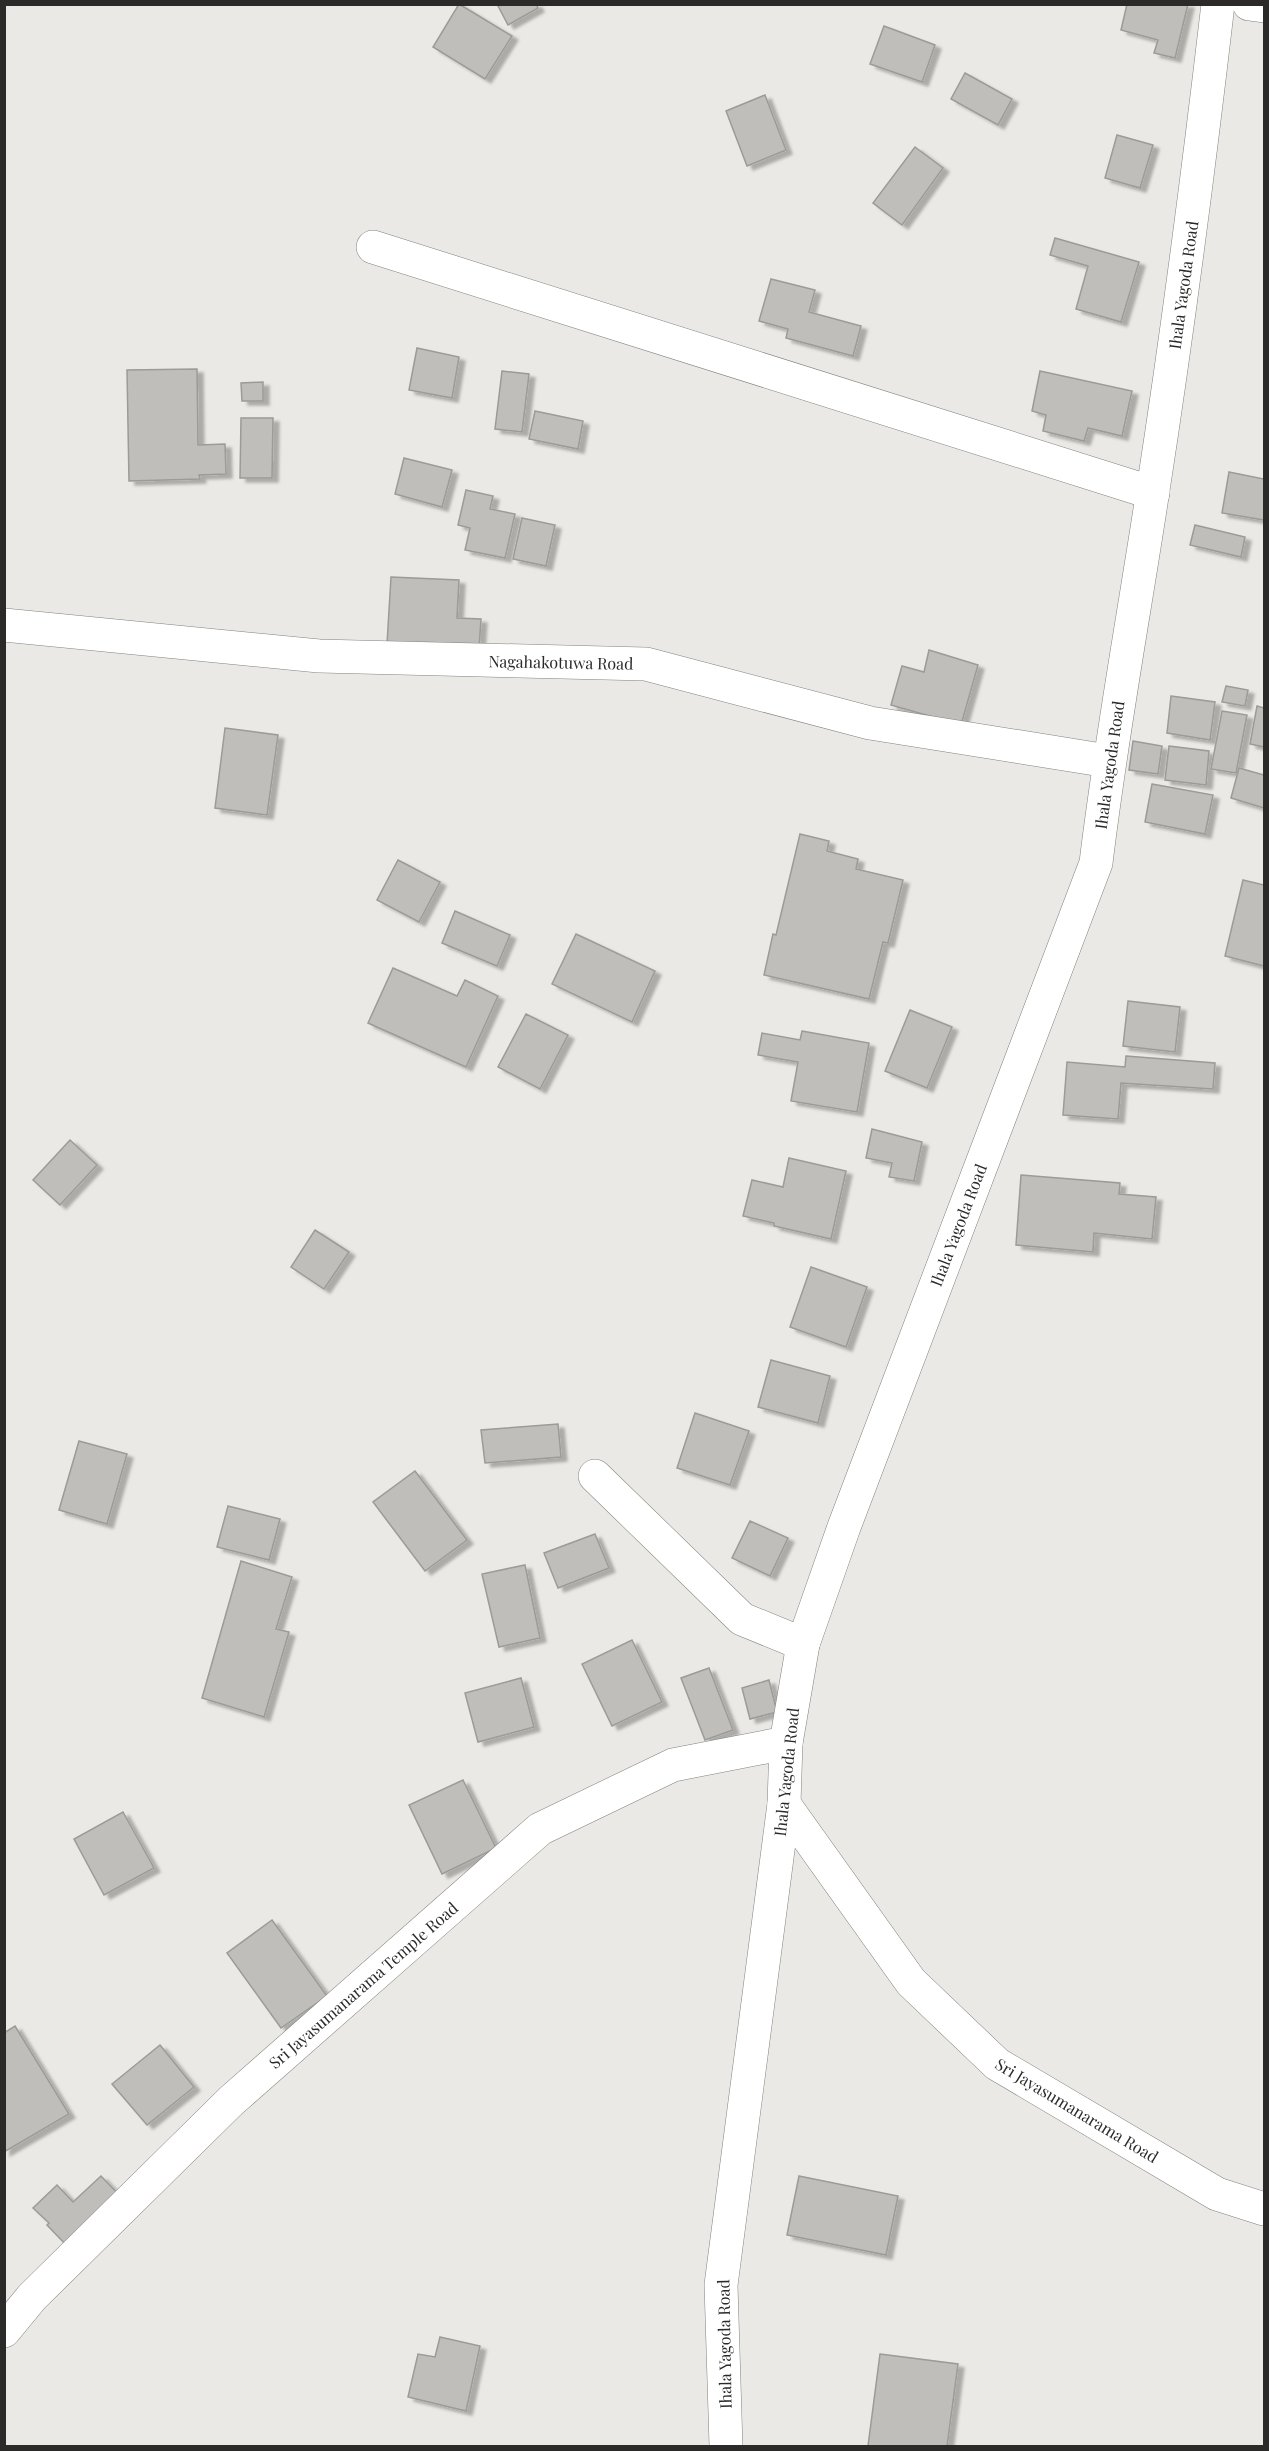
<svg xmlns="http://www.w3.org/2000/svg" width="1269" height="2451" font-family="'Playfair Display',serif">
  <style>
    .building { fill: #bfbeba; stroke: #9b9b97; stroke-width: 1.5; filter: url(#shadow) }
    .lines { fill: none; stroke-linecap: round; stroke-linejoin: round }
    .minor-casing { stroke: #83827f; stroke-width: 34 }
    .tertiary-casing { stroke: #83827f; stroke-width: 34 }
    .minor { stroke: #fff; stroke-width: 33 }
    .tertiary { stroke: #fff; stroke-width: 33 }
    .labels { text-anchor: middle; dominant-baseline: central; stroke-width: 4.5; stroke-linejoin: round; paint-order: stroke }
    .street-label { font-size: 16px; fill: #2b2a29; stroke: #fff }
  </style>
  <defs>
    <filter id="shadow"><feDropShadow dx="6" dy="4" stdDeviation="1.5" flood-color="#0004"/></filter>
  </defs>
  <rect width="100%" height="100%" fill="#eae9e5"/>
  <g class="building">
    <polygon points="459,4 512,36 485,79 433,47"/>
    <polygon points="497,4 536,4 538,8 508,25"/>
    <polygon points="1127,4 1188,4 1175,58 1154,53 1158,40 1121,30"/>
    <polygon points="884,26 935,45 922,82 870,64"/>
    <polygon points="965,73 1012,99 998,125 951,99"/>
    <polygon points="765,95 786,150 747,166 726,111"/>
    <polygon points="1117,135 1153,145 1140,188 1105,178"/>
    <polygon points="915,147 943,168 902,225 873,203"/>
    <polygon points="1055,238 1139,262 1121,322 1076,309 1088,266 1050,255"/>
    <polygon points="771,279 815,290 809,312 861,326 853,356 786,338 788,329 759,321"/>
    <polygon points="417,348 459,357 452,398 409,390"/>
    <polygon points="197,369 198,445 225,444 226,474 199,475 200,479 129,481 127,370"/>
    <polygon points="502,371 529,374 522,432 495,429"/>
    <polygon points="1040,371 1132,391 1122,436 1088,428 1084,441 1043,431 1046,415 1032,411"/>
    <polygon points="263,382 263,401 242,401 241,383"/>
    <polygon points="535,411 583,421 578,449 529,439"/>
    <polygon points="241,418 273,418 272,478 240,478"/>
    <polygon points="404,458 452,470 442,507 395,494"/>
    <polygon points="1229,472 1264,479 1264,520 1222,513"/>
    <polygon points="466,490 493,496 490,509 515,514 505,558 465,550 470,528 458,525"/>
    <polygon points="522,518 555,525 546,566 513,559"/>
    <polygon points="1195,525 1245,537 1241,557 1190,545"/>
    <polygon points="391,577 459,580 457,618 481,619 479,648 387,644"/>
    <polygon points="929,650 978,665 961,725 891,705 902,666 924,672"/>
    <polygon points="1226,686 1248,690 1245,706 1222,702"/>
    <polygon points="1171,696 1215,702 1210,740 1167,733"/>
    <polygon points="1257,706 1264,708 1264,747 1250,744"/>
    <polygon points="1222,711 1247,715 1236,773 1211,769"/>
    <polygon points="225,728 278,735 267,815 215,808"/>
    <polygon points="1133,741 1162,746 1158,774 1129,770"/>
    <polygon points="1169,746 1209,751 1206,785 1165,780"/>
    <polygon points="1239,768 1264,775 1264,808 1231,798"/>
    <polygon points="1152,784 1213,795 1205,834 1145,822"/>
    <polygon points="800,834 829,841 827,851 858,859 856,869 903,880 888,943 883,942 869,999 764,975 773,934 776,935"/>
    <polygon points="398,860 440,882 419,922 377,900"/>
    <polygon points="1243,880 1264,885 1264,966 1225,956"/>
    <polygon points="455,911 510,935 497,966 442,943"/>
    <polygon points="576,934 655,971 632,1022 552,984"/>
    <polygon points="393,968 457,996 465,980 498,996 466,1067 368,1023"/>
    <polygon points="1128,1001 1180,1007 1175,1052 1123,1046"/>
    <polygon points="910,1010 952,1027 927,1088 885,1071"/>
    <polygon points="526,1014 568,1035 540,1089 498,1067"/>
    <polygon points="802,1031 869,1043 857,1112 791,1101 798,1062 758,1055 762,1033 800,1040"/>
    <polygon points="1126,1056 1215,1063 1213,1089 1121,1083 1118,1119 1063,1115 1067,1062 1125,1067"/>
    <polygon points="872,1129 922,1142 914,1181 889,1177 892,1163 866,1158"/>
    <polygon points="70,1140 97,1165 60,1205 33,1180"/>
    <polygon points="789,1158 846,1171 831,1239 774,1226 774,1223 743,1216 752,1180 783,1187"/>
    <polygon points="1021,1175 1120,1183 1119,1194 1156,1197 1152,1239 1094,1233 1093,1252 1016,1245"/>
    <polygon points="315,1230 349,1252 324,1289 291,1267"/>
    <polygon points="811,1267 867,1287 846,1347 790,1327"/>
    <polygon points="771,1360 830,1376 818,1423 758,1407"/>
    <polygon points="695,1413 749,1431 730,1485 677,1468"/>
    <polygon points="558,1424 561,1457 485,1463 481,1430"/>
    <polygon points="79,1441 127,1454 107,1524 59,1510"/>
    <polygon points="415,1471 467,1540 425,1571 373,1502"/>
    <polygon points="228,1506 280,1519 269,1560 217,1547"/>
    <polygon points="750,1521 788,1538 770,1576 732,1558"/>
    <polygon points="595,1534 609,1568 558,1588 544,1553"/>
    <polygon points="241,1561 292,1577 276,1629 289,1632 264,1717 202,1698"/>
    <polygon points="525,1565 540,1638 499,1647 482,1574"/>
    <polygon points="632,1640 662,1702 612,1726 582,1664"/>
    <polygon points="709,1668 733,1730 705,1740 681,1678"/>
    <polygon points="521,1678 534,1727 478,1742 465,1693"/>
    <polygon points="769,1680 777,1712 750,1719 742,1688"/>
    <polygon points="463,1780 496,1848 442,1874 409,1805"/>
    <polygon points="123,1812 154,1868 104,1895 74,1839"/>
    <polygon points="272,1920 327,1996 281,2028 227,1953"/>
    <polygon points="15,2026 69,2114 4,2152 4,2033"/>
    <polygon points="160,2045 194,2087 147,2125 112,2084"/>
    <polygon points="101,2176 123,2199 70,2249 47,2225 49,2223 33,2208 57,2185 73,2202"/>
    <polygon points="799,2176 898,2196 886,2255 787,2235"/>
    <polygon points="440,2337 480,2346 466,2411 408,2397 418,2354 435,2357"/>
    <polygon points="880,2354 958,2364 947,2446 868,2446"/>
  </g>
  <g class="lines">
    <defs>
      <g id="minor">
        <polyline points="1249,4 1264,6"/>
        <polyline points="373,247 1153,493"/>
        <polyline points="4,625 319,656 646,664 870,723 1108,761"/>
        <polyline points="595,1476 742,1619 803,1644"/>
        <polyline points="784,1804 911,1982 997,2064 1217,2194 1264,2209"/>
        <polyline points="4,2331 32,2297 231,2101 540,1829 673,1765 786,1743"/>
      </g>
      <path id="tertiary" d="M726 2446 721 2285 784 1804 786 1743 803 1644 844 1527 1096 863C1111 738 1134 615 1153 490 1178 329 1199 167 1218 4"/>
    </defs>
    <use href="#minor" class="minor-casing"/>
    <use href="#tertiary" class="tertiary-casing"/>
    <use href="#minor" class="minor"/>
    <use href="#tertiary" class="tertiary"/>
  </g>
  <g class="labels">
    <g class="street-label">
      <text transform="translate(1183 285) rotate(-82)">Ihala Yagoda Road</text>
      <text transform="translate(561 662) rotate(1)">Nagahakotuwa Road</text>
      <text transform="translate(1109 765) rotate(-82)">Ihala Yagoda Road</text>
      <text transform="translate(958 1225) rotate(-69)">Ihala Yagoda Road</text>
      <text transform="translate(786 1772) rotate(-84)">Ihala Yagoda Road</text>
      <text transform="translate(363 1985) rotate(-41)">Sri Jayasumanarama Temple Road</text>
      <text transform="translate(1077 2110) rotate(31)">Sri Jayasumanarama Road</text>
      <text transform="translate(724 2344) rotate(-91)">Ihala Yagoda Road</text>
    </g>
  </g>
  <rect width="1269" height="2451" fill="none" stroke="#2b2a29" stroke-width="12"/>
</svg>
